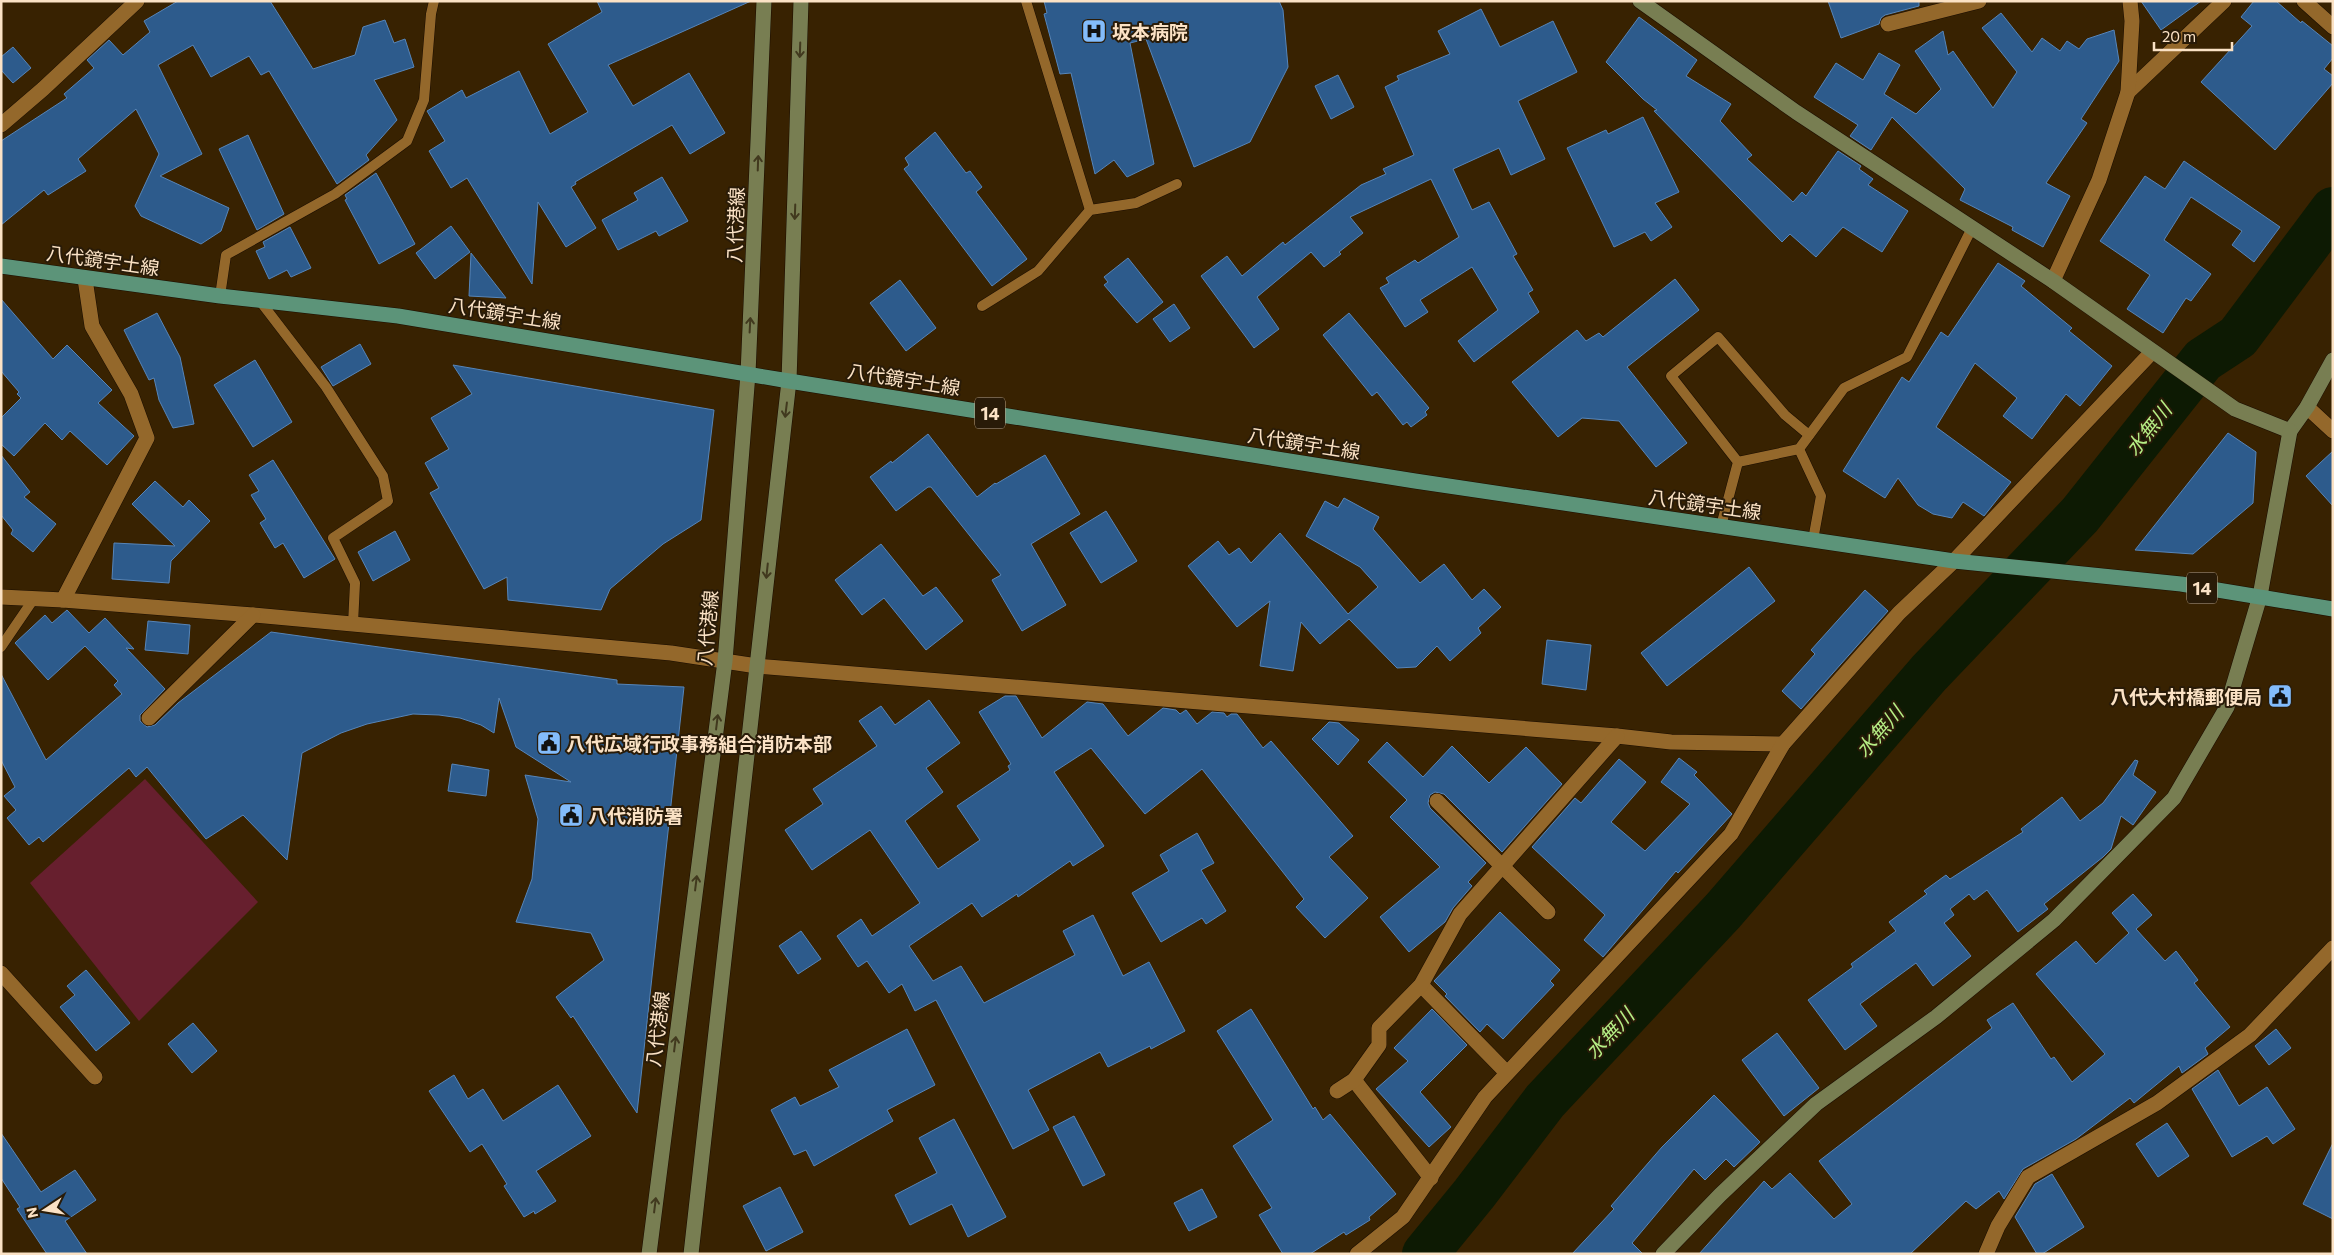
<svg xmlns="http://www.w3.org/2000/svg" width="2334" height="1255" font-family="Commissioner,'Noto Sans JP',sans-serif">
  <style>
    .green { fill: #671f2e }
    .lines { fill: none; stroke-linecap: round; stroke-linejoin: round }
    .river { stroke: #0d1a03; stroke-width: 46 }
    .building { fill: #2d5b8c; stroke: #5685b9 }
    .lane-casing { stroke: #1a0d00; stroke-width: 11 }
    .street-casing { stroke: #1a0d00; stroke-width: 16 }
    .secondary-casing { stroke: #1a0d00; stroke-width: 16 }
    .primary-casing { stroke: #1a0d00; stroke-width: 16 }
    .lane { stroke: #94682b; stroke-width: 10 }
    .street { stroke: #94682b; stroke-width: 15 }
    .secondary { stroke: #787e52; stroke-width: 15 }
    .primary { stroke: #5c9479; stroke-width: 15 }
    .oneway { stroke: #41391e }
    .labels { text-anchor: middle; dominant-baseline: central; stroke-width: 4; stroke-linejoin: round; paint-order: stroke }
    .shield { fill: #291b08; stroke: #bca68c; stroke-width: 1 }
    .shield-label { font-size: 18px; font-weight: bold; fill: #fbe2c5 }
    .poi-label { font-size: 19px; font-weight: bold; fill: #fbe2c5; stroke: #291b08; text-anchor: start }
    .street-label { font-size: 19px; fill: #fbe2c5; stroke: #291b08 }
    .water-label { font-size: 20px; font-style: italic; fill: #b6ee85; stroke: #291b08 }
  </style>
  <rect width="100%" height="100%" fill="#382201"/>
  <polygon class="green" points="145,779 258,902 139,1021 30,883"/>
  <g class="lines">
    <polyline class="river" points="1425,1254 1474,1194 1545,1101 1723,911 1929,673 2080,515 2203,360 2238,337 2333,210"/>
  </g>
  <g class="building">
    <polygon points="178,1 270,1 313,69 355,55 363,27 385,20 394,43 405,39 414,67 374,80 397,120 366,155 369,160 337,184 269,71 261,75 249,56 211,77 193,45 158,65 202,154 160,176 229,208 221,231 201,244 141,216 135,206 159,154 136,109 78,159 86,171 48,195 44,190 1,225 1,141 67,98 64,94 94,68 87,60 109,40 123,55 150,32 144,21"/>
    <polygon points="597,1 751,1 608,65 633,106 689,73 725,133 690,154 672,125 575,182 576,184 571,187 596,228 566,247 538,202 532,284 467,178 451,188 429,151 445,141 427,111 462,90 466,98 519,71 550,134 588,112 548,44 602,12"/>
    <polygon points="1044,1 1279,1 1283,10 1288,67 1250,142 1194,167 1146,39 1130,43 1154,164 1127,177 1114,160 1095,174 1071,73 1060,74 1044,14 1047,13"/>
    <polygon points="1828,1 1919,1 1919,6 1885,15 1881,18 1879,24 1841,38"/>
    <polygon points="2141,1 2201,1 2161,30"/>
    <polygon points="2254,1 2276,1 2301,23 2302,21 2333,46 2333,58 2324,69 2333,76 2333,83 2275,150 2201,82 2252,26 2241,17"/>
    <polygon points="1481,9 1500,47 1553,21 1577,72 1518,101 1545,159 1511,175 1499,148 1453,169 1472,210 1489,202 1517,254 1513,256 1533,290 1528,293 1539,312 1474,362 1458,341 1498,310 1472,267 1420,300 1428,312 1405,327 1380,288 1389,283 1386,278 1415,260 1418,263 1459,237 1431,179 1350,217 1363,233 1339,252 1341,254 1324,267 1311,252 1257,297 1279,329 1254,348 1201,276 1227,256 1242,276 1283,242 1285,245 1361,185 1386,174 1383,169 1414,155 1385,87 1399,80 1397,76 1450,54 1438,31"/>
    <polygon points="2001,13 2032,52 2042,38 2060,51 2067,41 2079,49 2087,39 2114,30 2119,61 2081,119 2087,123 2046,183 2070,196 2043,247 2012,230 2013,227 1960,200 1965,189 1892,117 1871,150 1850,136 1858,125 1814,97 1836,63 1863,80 1879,53 1900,65 1884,94 1916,114 1941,89 1915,51 1943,31 1948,55 1953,51 1993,108 2017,72 1982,28"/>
    <polygon points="1639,17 1697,60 1686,76 1731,104 1720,121 1752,155 1747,159 1793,202 1802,192 1806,196 1838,151 1861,166 1859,169 1873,179 1868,185 1908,211 1882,252 1843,227 1816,257 1790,234 1782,242 1654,111 1657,110 1643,99 1606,62"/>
    <polygon points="13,47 31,68 13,83 1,70 1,57"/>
    <polygon points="1338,75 1354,107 1331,119 1315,86"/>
    <polygon points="1643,117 1679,192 1655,203 1672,227 1651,241 1645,232 1614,247 1567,148 1606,130 1608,134"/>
    <polygon points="935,132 966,173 970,171 982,187 976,192 1027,259 992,286 904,169 909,165 905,158"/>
    <polygon points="248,135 284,214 257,230 219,149"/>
    <polygon points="2184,161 2280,227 2254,262 2232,245 2242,231 2191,197 2164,240 2211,274 2191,301 2186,298 2163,333 2127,309 2150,275 2100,241 2145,176 2165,189"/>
    <polygon points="376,173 415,244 379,264 345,200 347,199 345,195"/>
    <polygon points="662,177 688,221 659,236 656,231 618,250 602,220 638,200 634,193"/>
    <polygon points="451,226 470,252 435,279 416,253"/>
    <polygon points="290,227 311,268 291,277 287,270 269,279 256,251 265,247 263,242"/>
    <polygon points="471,253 506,298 469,296"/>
    <polygon points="1128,258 1163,302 1137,323 1104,285 1108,282 1104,277"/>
    <polygon points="1998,263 2025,281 2021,286 2072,328 2069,331 2112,366 2080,406 2066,394 2032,439 2003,416 2017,398 1975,363 1936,427 2011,482 1984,516 1963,502 1952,518 1933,514 1918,505 1898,478 1885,498 1843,471 1902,377 1909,382 1941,332 1948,337"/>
    <polygon points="1675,279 1699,310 1627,367 1687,443 1656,467 1619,421 1582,418 1558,437 1512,382 1577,330 1586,341 1599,333 1603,337"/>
    <polygon points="900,280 936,328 906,351 870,303"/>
    <polygon points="1,299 53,359 67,345 112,390 98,403 134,436 107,465 70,431 62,440 45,423 14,456 1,444 1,418 21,398 17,394 19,392 1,371"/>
    <polygon points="1174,304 1190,328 1170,342 1153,319"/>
    <polygon points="157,313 180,357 194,424 173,428 159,400 154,378 149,380 124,330"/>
    <polygon points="1349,313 1429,408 1425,412 1427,415 1411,427 1407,422 1403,425 1377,392 1372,396 1323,335"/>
    <polygon points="360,344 371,364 333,386 321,367"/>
    <polygon points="255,360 292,422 253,447 214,385"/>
    <polygon points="453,365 714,410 701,520 663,544 610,589 601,610 508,600 507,577 484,589 430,493 439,488 425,463 449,449 431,418 472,394"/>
    <polygon points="2228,433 2256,452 2253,503 2193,554 2135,550"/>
    <polygon points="928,434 977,497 995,483 996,484 1045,455 1080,514 1031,544 1066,605 1022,631 992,580 1001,575 931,487 928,487 896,511 870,477 891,461 892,463"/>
    <polygon points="2333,451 2333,506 2306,476"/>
    <polygon points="1,455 30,492 24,497 56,524 33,552 11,534 13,530 1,515"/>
    <polygon points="273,460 335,559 304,578 283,543 275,548 260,523 266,519 251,495 259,491 249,475"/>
    <polygon points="155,481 183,507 189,500 210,521 171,561 169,583 112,579 114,543 175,546 132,504"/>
    <polygon points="1344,498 1379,517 1373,529 1420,583 1444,564 1472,600 1484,589 1501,607 1478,628 1481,633 1450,661 1437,646 1416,667 1397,668 1349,619 1320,644 1301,622 1293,671 1260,666 1270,601 1237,627 1188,566 1218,541 1229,555 1239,548 1251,563 1280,533 1348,614 1378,587 1360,567 1306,536 1325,501 1338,508"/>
    <polygon points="1106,511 1137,561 1101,583 1070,533"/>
    <polygon points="395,531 410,560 373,581 358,552"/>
    <polygon points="881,544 923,596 936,587 963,621 926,650 884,598 862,615 835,580"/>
    <polygon points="1749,567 1775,601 1667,686 1641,653"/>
    <polygon points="1865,590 1888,611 1801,709 1782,691 1815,654 1811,650"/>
    <polygon points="67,610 89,633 105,618 134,649 126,648 165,689 140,715 140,721 147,727 155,725 178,703 271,632 617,680 617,684 684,687 637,1113 573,1016 571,1018 556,997 604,960 591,933 516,922 532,879 538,819 525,775 571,782 516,747 499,698 494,733 481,725 460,718 439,715 413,714 367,724 341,733 302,753 287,860 243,815 206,839 147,767 136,777 129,768 43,842 39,837 29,845 7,818 16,810 4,796 15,787 1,760 1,674 46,760 122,694 114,685 118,681 85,646 48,680 15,643 45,615 52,623"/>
    <polygon points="148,621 190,625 188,654 145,650"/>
    <polygon points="1547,640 1591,645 1586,690 1542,684"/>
    <polygon points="1005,696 1016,696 1042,738 1087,702 1103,704 1128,736 1163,708 1176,710 1180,714 1186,710 1197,724 1212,712 1224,713 1227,717 1231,714 1237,714 1263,748 1271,741 1353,836 1329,857 1368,898 1325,938 1296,907 1304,899 1202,769 1145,814 1091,748 1054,772 1104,846 1073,866 1070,861 1018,897 1017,894 982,917 972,903 909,946 933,981 961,966 984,1003 1075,955 1063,931 1093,915 1123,976 1149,962 1185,1031 1151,1049 1150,1046 1108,1067 1100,1052 1028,1090 1049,1130 1013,1149 936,1000 915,1011 902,984 889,993 867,961 858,967 837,936 861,919 872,936 920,903 870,830 812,870 785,830 823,804 813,789 877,746 859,721 881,706 895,725 929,700 960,743 926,768 943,792 905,821 938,869 980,840 957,806 1010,770 1008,766 1011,764 979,712"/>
    <polygon points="1329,722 1339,723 1359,740 1338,765 1312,739"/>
    <polygon points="1387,742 1423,777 1452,746 1489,783 1526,747 1562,784 1502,852 1444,794 1435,792 1430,795 1428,803 1430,808 1486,863 1468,882 1472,886 1453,908 1445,922 1409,952 1380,917 1440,867 1390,817 1407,800 1368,762"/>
    <polygon points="1679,758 1697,772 1694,775 1732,814 1678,873 1676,871 1603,957 1584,940 1605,915 1532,847 1575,798 1581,803 1619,759 1646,782 1611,822 1645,851 1690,804 1661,782"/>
    <polygon points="2135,760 2138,761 2133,775 2156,792 2133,825 2121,816 2111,849 2103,857 2044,904 2048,909 2018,932 1987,890 1974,900 1969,894 1950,909 1954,915 1944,923 1971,956 1933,986 1916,963 1860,1004 1877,1026 1845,1050 1808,1000 1853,967 1851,964 1896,931 1889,922 1927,894 1924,891 1946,875 1950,879 2023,832 2021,829 2062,797 2080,821 2103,803"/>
    <polygon points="452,764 489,770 486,796 448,791"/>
    <polygon points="1197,833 1214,863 1201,870 1226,911 1206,924 1202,918 1161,942 1132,893 1169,871 1160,855"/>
    <polygon points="2133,894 2152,915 2136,929 2165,961 2176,951 2198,980 2194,983 2230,1027 2205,1048 2208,1054 2182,1073 2179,1066 2134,1103 2130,1098 2076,1139 2023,1169 2004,1199 1999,1191 1976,1209 1966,1201 1910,1254 1699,1254 1764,1181 1772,1189 1790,1173 1834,1219 1852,1204 1819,1161 1992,1028 1987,1020 2013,1003 2051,1059 2054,1057 2072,1082 2105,1054 2036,974 2076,941 2096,964 2129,933 2112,913"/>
    <polygon points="1500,912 1560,970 1550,981 1554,985 1503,1039 1487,1024 1480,1032 1445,996 1447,994 1434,981"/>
    <polygon points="801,931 821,959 798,974 779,946"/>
    <polygon points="86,970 130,1023 96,1051 60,1007 75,995 67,986"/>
    <polygon points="1251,1009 1313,1109 1315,1107 1323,1120 1330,1114 1396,1194 1369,1217 1370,1220 1346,1235 1344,1232 1310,1254 1283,1254 1259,1215 1272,1208 1233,1146 1273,1120 1217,1031"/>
    <polygon points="1432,1009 1467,1045 1420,1092 1451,1127 1429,1147 1376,1089 1408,1061 1394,1048"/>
    <polygon points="193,1023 217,1051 192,1073 168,1044"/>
    <polygon points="907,1029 935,1085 887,1110 893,1121 814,1166 806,1150 794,1155 771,1110 795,1097 800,1106 839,1087 829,1070"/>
    <polygon points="2276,1029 2291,1048 2269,1065 2255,1046"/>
    <polygon points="1777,1033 1819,1088 1784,1116 1742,1060"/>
    <polygon points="2218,1070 2239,1106 2267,1087 2295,1129 2273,1144 2267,1136 2232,1157 2192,1089"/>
    <polygon points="454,1075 468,1099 483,1089 503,1121 558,1085 591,1136 536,1171 556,1201 535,1214 534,1211 524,1217 504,1186 507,1184 482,1144 470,1152 429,1091"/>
    <polygon points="1714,1095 1760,1142 1734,1167 1726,1159 1705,1180 1694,1169 1632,1243 1643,1254 1572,1254 1614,1209 1611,1206 1662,1147"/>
    <polygon points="1074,1116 1105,1175 1083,1186 1053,1127"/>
    <polygon points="954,1119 1006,1217 968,1237 952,1204 910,1225 895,1195 937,1173 919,1138"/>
    <polygon points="2167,1123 2189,1156 2158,1177 2136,1144"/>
    <polygon points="1,1133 41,1192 75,1170 96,1200 65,1221 87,1254 47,1254 17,1209 20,1207 1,1178"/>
    <polygon points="2333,1143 2333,1219 2303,1204"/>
    <polygon points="2052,1174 2084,1227 2042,1254 2037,1254 2015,1217 2035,1184"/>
    <polygon points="780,1187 803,1232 766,1251 743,1206"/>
    <polygon points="1202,1189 1217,1217 1189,1231 1174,1203"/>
  </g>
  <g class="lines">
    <defs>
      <g id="lane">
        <polyline points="1026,1 1090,210"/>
        <polyline points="220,296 226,255 335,194 407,141 424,100 431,14 434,1"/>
        <polyline points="260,301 326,387 383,476 388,501 333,538 355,583 353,624"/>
        <polyline points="982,306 1038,271 1090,210 1136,203 1177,184"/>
        <polyline points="1799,449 1821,496 1813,540"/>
        <polyline points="1738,462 1799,449 1844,388 1907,357 1972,228"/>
        <polyline points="1721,526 1738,462 1671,376 1718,337 1785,415 1809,435"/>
        <polyline points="1,647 33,600"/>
      </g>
      <g id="street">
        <polyline points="2304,1 2333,27"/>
        <polyline points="1888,24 1979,1"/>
        <polyline points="2128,92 2224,1"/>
        <polyline points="1,125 43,89 137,1"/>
        <polyline points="2053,281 2099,180 2128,92 2132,21 2130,1"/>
        <polyline points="2307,407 2333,431"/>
        <polyline points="1,597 63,600 253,615 671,653 757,666 1617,736 1671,742 1783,744"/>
        <polyline points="63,600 147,438 131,394 92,326 85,279"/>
        <polyline points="149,718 253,615"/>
        <polyline points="1437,801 1548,912"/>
        <polyline points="1,973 95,1077"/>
        <polyline points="1421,985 1507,1073"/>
        <polyline points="1354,1080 1431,1178"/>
        <polyline points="1337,1091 1354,1080 1379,1045 1379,1028 1421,985 1460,914 1617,736"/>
        <polyline points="1357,1254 1403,1217 1485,1097 1731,834 1783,744 1899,613 1954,561 2152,352"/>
        <polyline points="1986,1254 1998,1226 2028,1177 2157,1103 2250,1035 2333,948"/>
      </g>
      <g id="secondary">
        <polyline points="1640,1 1796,112 2053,281 2235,409 2290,431 2307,407 2333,360"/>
        <polyline points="649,1254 725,661 748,374 764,1"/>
        <polyline points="691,1254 789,381 801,1"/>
        <polyline points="1663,1254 1720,1195 1816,1104 1936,1017 2054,920 2174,798 2227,707 2260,596 2290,431"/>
      </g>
      <polyline id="primary" points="1,266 220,296 398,316 789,381 1415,481 1954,561 2181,584 2333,609"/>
    </defs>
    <use href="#lane" class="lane-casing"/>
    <use href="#street" class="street-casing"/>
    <use href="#secondary" class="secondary-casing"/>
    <use href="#primary" class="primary-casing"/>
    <use href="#lane" class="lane"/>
    <use href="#street" class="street"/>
    <use href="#secondary" class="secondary"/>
    <use href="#primary" class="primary"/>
  </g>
  <defs><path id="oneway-shaft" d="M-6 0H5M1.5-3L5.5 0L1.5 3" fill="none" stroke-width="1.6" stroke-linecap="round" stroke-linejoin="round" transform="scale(1.25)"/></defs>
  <g class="oneway">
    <use href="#oneway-shaft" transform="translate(800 50) rotate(92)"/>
    <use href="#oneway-shaft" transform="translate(758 163) rotate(-88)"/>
    <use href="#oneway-shaft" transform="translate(795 212) rotate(92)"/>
    <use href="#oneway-shaft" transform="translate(750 325) rotate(-87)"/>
    <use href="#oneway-shaft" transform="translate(786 410) rotate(97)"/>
    <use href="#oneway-shaft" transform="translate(767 571) rotate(96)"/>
    <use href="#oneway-shaft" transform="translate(717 722) rotate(-83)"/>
    <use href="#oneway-shaft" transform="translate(696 883) rotate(-83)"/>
    <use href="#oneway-shaft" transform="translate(675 1044) rotate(-83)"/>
    <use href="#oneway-shaft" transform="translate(655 1205) rotate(-83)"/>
  </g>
  <defs>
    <symbol id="hospital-square" viewBox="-11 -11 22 22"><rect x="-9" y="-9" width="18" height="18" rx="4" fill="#83bcfb" stroke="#291b08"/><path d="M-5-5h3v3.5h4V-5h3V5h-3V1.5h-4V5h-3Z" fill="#111"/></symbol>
    <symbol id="civic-square" viewBox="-11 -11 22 22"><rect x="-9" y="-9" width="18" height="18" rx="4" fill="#83bcfb" stroke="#291b08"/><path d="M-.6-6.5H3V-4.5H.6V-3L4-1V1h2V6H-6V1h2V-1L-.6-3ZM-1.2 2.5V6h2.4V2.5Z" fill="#111"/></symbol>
  </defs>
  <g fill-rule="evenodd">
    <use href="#hospital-square" x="1080" y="17" width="28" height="28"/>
    <use href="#civic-square" x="2266" y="682" width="28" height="28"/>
    <use href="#civic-square" x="535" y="729" width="28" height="28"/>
    <use href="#civic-square" x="557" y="801" width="28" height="28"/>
  </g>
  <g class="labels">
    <g class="shield">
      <rect x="975" y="397.5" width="30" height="31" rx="4"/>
      <rect x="2187" y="572.5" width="30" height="31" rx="4"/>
    </g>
    <g class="shield-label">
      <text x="990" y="413">14</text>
      <text x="2202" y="588">14</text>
    </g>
    <g class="poi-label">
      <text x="1112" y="31">坂本病院</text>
      <text x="2262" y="696" text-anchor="end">八代大村橋郵便局</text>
      <text x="566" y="743">八代広域行政事務組合消防本部</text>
      <text x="588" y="815">八代消防署</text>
    </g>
    <g class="street-label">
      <text transform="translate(735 225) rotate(-88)">八代港線</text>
      <text transform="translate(103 260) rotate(8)">八代鏡宇土線</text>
      <text transform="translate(505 313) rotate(9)">八代鏡宇土線</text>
      <text transform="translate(904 379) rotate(9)">八代鏡宇土線</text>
      <text transform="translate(1304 443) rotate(9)">八代鏡宇土線</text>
      <text transform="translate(1705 504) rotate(8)">八代鏡宇土線</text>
      <text transform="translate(707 628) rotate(-85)">八代港線</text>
      <text transform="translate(657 1029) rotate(-83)">八代港線</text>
    </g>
    <g class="water-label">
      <text transform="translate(2148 429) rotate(-52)">水無川</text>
      <text transform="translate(1879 731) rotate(-49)">水無川</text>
      <text transform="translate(1609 1033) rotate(-47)">水無川</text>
    </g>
  </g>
  <rect width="2334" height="1255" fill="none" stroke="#fbe2c5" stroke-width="5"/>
  <g transform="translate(45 1210) rotate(258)" stroke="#291b08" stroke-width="4" paint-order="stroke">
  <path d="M0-4L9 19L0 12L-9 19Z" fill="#fbe2c5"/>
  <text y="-8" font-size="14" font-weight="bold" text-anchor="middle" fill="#fbe2c5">N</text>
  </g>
  <path d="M2154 42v8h78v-8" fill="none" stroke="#fbe2c5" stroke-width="2.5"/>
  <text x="2162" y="42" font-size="15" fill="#fbe2c5" stroke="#291b08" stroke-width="4" paint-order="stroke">20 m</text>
</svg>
